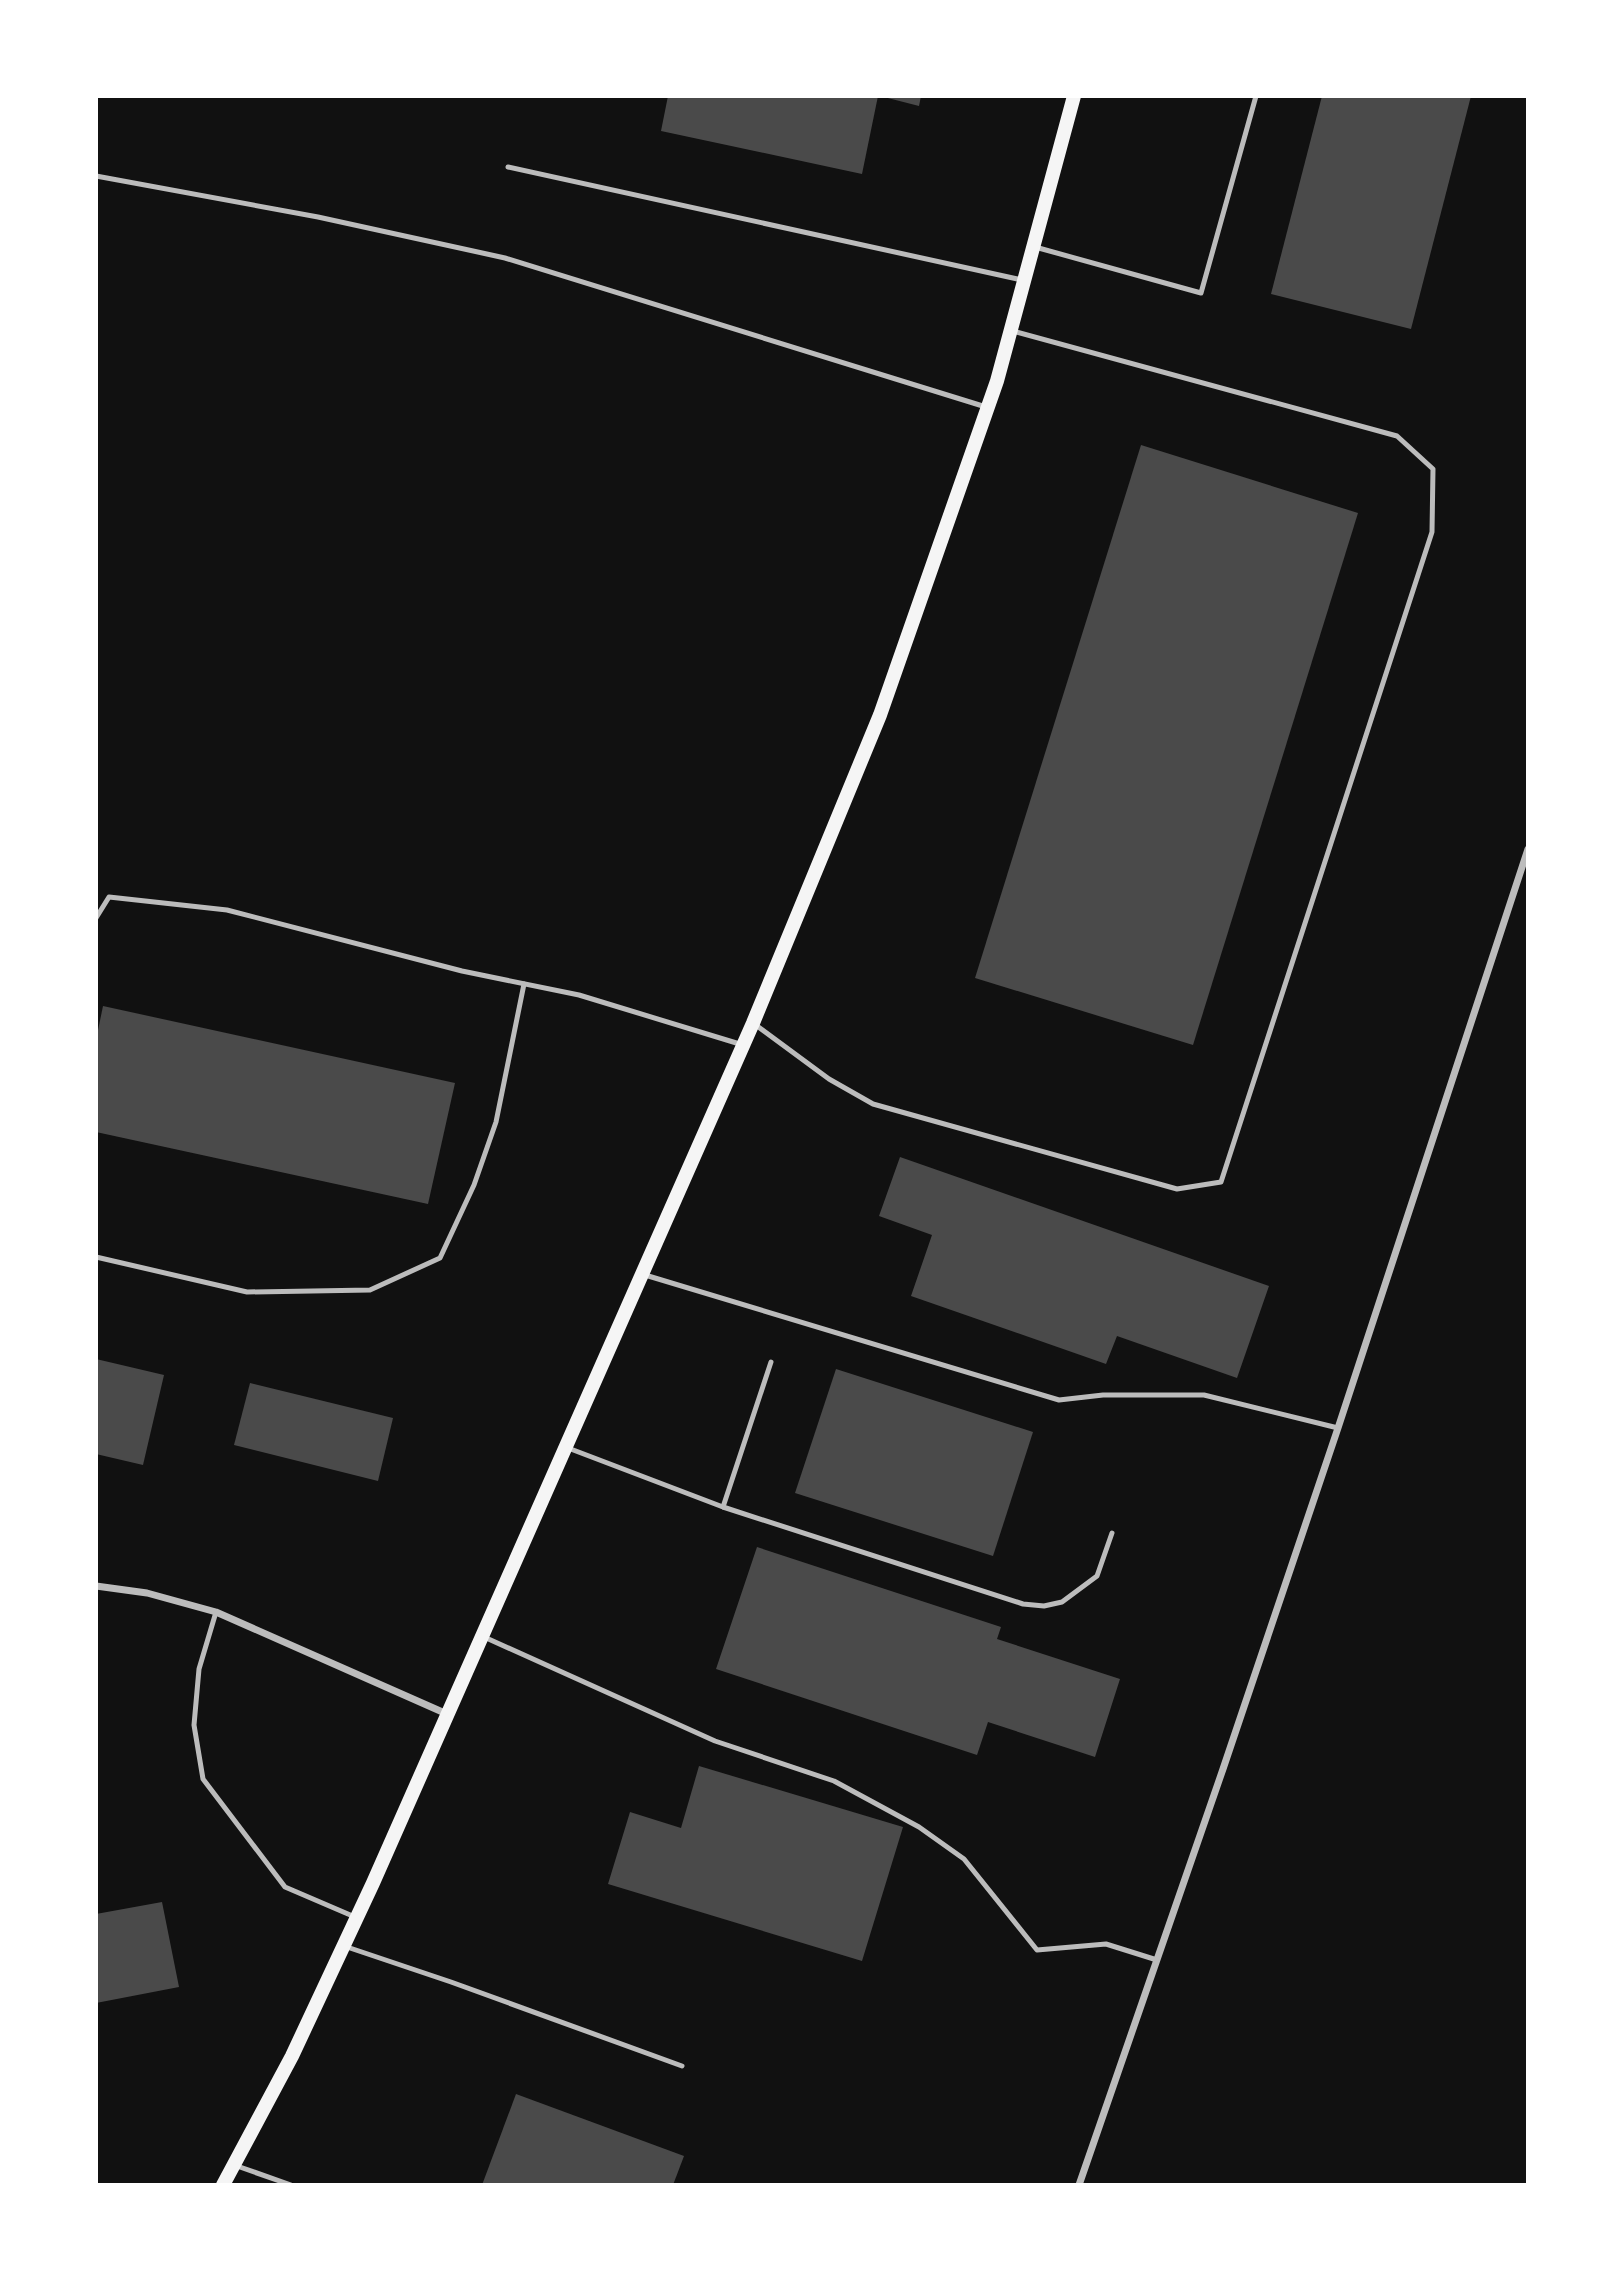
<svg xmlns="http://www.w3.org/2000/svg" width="1624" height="2281" font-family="Karla,sans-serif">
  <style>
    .building { fill: #4a4a4a }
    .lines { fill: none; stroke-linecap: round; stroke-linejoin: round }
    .service { stroke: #bcbcbc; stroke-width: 5 }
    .minor { stroke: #bcbcbc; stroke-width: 7 }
    .secondary { stroke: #f5f5f5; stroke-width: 14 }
  </style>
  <rect width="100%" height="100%" fill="#111"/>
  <g class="building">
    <polygon points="668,96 878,96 862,174 661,131"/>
    <polygon points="880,96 921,96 919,106"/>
    <polygon points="1322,96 1471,96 1411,329 1271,294"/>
    <polygon points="1141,445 1358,513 1193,1045 975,978"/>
    <polygon points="103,1006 455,1083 428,1204 96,1132 96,1040"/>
    <polygon points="900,1157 1269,1286 1237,1378 1117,1336 1106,1364 911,1296 932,1235 879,1216"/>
    <polygon points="96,1359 164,1375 143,1465 96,1454"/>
    <polygon points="836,1369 1033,1432 993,1556 795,1493"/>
    <polygon points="250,1383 393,1418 378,1481 234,1445"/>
    <polygon points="757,1547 1001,1627 997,1639 1120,1679 1095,1757 988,1722 977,1755 716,1669"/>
    <polygon points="699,1766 903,1827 862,1961 608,1884 630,1812 681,1828"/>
    <polygon points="162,1902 179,1987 96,2003 96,1914"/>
    <polygon points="516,2094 684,2156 673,2185 482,2185"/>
  </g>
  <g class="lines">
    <g class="service">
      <polyline points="508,167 1022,280"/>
      <polyline points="96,176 318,217 505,258 986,407"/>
      <polyline points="1035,247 1201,293 1256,96"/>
      <polyline points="96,918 109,897 227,910 462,971 579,995 743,1045"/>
      <polyline points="753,1023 829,1079 873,1104 1177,1189 1221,1182 1432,532 1433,469 1397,436 1013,331"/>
      <polyline points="96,1257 247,1292 370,1290 440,1258 474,1185 496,1122 524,984"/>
      <polyline points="645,1275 1059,1400 1103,1395 1204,1395 1338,1428"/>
      <polyline points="568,1448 723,1507 1023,1604 1044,1606 1062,1602 1097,1576 1112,1533"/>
      <polyline points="723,1507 771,1362"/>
      <polyline points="216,1612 199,1669 194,1725 203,1779 285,1887 355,1917"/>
      <polyline points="484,1637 715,1741 834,1781 919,1827 964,1859 1037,1950 1106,1944 1157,1960"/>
      <polyline points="344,1946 451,1982 682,2066"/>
      <polyline points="237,2166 291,2185"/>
    </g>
    <g class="minor">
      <polyline points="96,1586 147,1593 216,1612 447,1714"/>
      <polyline points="1079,2185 1223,1769 1338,1428 1528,849"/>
    </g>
    <polyline class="secondary" points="223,2185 292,2056 373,1883 753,1023 880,715 997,381 1074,96"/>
  </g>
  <rect width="1624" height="2281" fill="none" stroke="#ffffff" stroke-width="196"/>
</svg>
